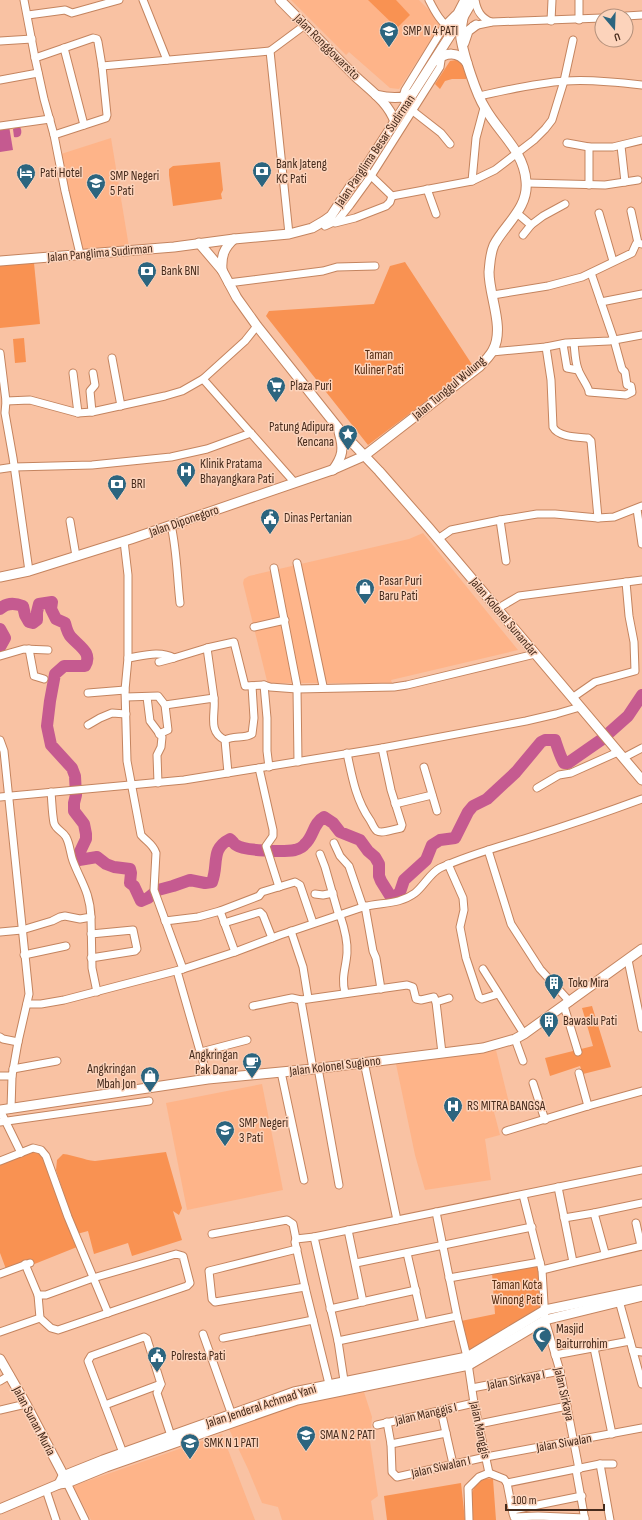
<svg xmlns="http://www.w3.org/2000/svg" width="642" height="1520" font-family="'Sofia Sans Condensed',sans-serif">
  <style>
    .built { fill: #feb489 }
    .green { fill: #f99252 }
    .water { fill: #c55a90 }
    .lines { fill: none; stroke-linecap: round; stroke-linejoin: round }
    .river { stroke: #c55a90; stroke-width: 12 }
    .minor-casing { stroke: #c4845f; stroke-width: 9 }
    .major-casing { stroke: #c4845f; stroke-width: 11 }
    .minor { stroke: #fff; stroke-width: 7 }
    .major { stroke: #fff; stroke-width: 9 }
    .labels { text-anchor: middle; dominant-baseline: central; stroke-width: 3; stroke-linejoin: round; paint-order: stroke }
    .poi-label { font-size: 13px; fill: #462b1c; stroke: #fcd3bb; text-anchor: start }
    .street-label { font-size: 13px; fill: #462b1c; stroke: #fcd3bb }
    .park-label { font-size: 13px; fill: #542b10; stroke: #fcd3bb }
  </style>
  <rect width="100%" height="100%" fill="#f9c2a3"/>
  <g class="built">
    <polygon points="291,0 419,0 431,12 440,26 399,89 390,88 349,52 346,55"/>
    <polygon points="111,138 129,247 81,250 61,154"/>
    <polygon points="423,533 518,650 391,680 392,683 270,683 267,681 243,583 244,579 249,576 409,539"/>
    <polygon points="496,1050 510,1107 494,1112 500,1135 485,1139 491,1180 425,1190 415,1155 396,1064 484,1053"/>
    <polygon points="262,1084 283,1190 187,1210 166,1103"/>
    <polygon points="364,1392 372,1417 370,1441 378,1496 371,1501 374,1520 282,1520 278,1507 262,1503 248,1469 229,1429 294,1405"/>
    <polygon points="222,1434 255,1520 91,1520 73,1486"/>
  </g>
  <g class="green">
    <polygon points="368,0 396,0 410,15 397,28"/>
    <polygon points="456,60 464,65 466,75 466,79 452,79 445,81 440,89 435,84 450,61"/>
    <polygon points="220,162 223,190 221,194 222,199 173,206 169,175 169,169 173,166"/>
    <polygon points="405,262 473,366 368,445 266,316 269,311 374,304 390,266"/>
    <polygon points="34,263 40,324 0,328 0,264"/>
    <polygon points="24,338 26,362 15,363 13,339"/>
    <polygon points="592,1006 611,1067 583,1074 580,1066 550,1076 545,1058 593,1046 582,1008"/>
    <polygon points="32,1151 39,1153 43,1159 77,1247 32,1265 30,1260 6,1269 0,1253 0,1164"/>
    <path d="M166 1152 182 1208 179 1215 173 1211 182 1240 132 1256 128 1243 94 1254 88 1231 77 1234 56 1170 57 1160 63 1154C74 1155 84 1160 95 1161Z"/>
    <polygon points="538,1264 539,1271 542,1309 469,1353 461,1321 495,1314 492,1273"/>
    <path d="M483 1478 493 1479 496 1520H473C471 1502 467 1491 483 1478Z"/>
    <polygon points="461,1483 465,1520 387,1520 384,1496"/>
  </g>
  <g class="water">
    <polygon points="9,126 13,150 0,152 0,127"/>
    <path d="M17 127H20C23 132 21 139 14 137L13 129Z"/>
  </g>
  <g class="lines">
    <g class="river">
      <path d="M0 609C7 602 15 603 23 606L25 615 29 622 33 623 37 620V612L39 604 52 602 51 609 56 619 65 623C66 627 68 634 71 637 79 646 93 653 85 666H64L55 674 50 701 47 726 51 745 72 768 75 776 76 795 74 803V811L84 824 86 834V839L77 858 79 860 97 857 106 864 114 867 130 869 131 873 130 883 134 886 141 901 148 898 158 890 173 886 190 880 205 883 212 882C219 864 210 849 230 839 232 840 234 844 236 845 244 851 284 852 295 850 299 849 303 847 305 844 314 836 313 823 324 817L333 823 340 832 360 840 368 851 375 857 379 864V876L381 881 391 897 396 896 400 892 404 880 426 860 432 845 440 840 455 838 468 812 473 806 487 799 516 772 541 742 545 740H555C558 749 560 756 564 763H568L601 740 628 716 642 695"/>
      <polyline points="0,629 5,638 0,647"/>
    </g>
    <defs>
      <g id="minor">
        <polyline points="24,0 35,58 44,99 54,135 65,191 80,254"/>
        <polyline points="143,0 167,60"/>
        <path d="M429 0C435 12 441 23 453 31L457 30"/>
        <path d="M475 0C477 11 481 18 491 22"/>
        <polyline points="28,15 65,10 72,13 119,0"/>
        <polyline points="626,16 642,15"/>
        <polyline points="579,20 579,0"/>
        <polyline points="551,21 552,0"/>
        <polyline points="473,26 492,22 602,18"/>
        <polyline points="0,41 32,39"/>
        <polyline points="64,48 84,125"/>
        <polyline points="35,58 93,38 97,39 98,42 102,66 107,115 106,118 54,135"/>
        <polyline points="102,66 270,51"/>
        <polyline points="0,80 38,73"/>
        <path d="M479 96C507 90 536 83 565 81 590 79 617 82 642 85"/>
        <polyline points="404,100 403,97 405,90 445,25 455,15"/>
        <polyline points="409,108 441,133 450,144"/>
        <polyline points="0,126 50,119"/>
        <polyline points="567,143 589,147 613,147 642,140"/>
        <polyline points="621,146 625,182"/>
        <polyline points="364,169 392,196 472,181 495,170 534,140 545,129 552,120 564,81 573,40"/>
        <polyline points="472,181 476,138 484,108"/>
        <polyline points="527,183 605,185 638,180"/>
        <polyline points="589,185 589,147"/>
        <polyline points="427,189 436,214"/>
        <polyline points="631,211 638,243"/>
        <polyline points="599,213 613,261"/>
        <polyline points="518,214 531,225 543,216 565,204"/>
        <polyline points="335,223 355,218 386,206 390,202 392,196"/>
        <polyline points="325,226 338,220 350,205 371,176 440,67 442,54"/>
        <polyline points="289,234 270,51 305,25"/>
        <polyline points="523,235 531,225"/>
        <polyline points="228,283 323,271 337,267 375,266"/>
        <polyline points="493,295 548,286 582,277 632,253 636,244 638,243 642,244"/>
        <polyline points="601,302 642,294"/>
        <path d="M574 343C575 352 575 361 578 369 580 376 589 387 589 392L626 395 632 392 631 386 627 385 625 372 622 369 614 340 591 273"/>
        <polyline points="563,344 567,368 578,370"/>
        <path d="M546 347 551 380 553 427C558 437 577 437 588 438L591 441 598 518"/>
        <polyline points="492,352 546,347 566,343 609,341 642,335"/>
        <polyline points="0,353 6,401 5,413 13,458 29,571"/>
        <polyline points="112,358 121,406"/>
        <polyline points="73,373 78,413"/>
        <polyline points="203,379 295,483"/>
        <polyline points="6,401 30,400 78,413 92,412 165,396 182,391 203,379 245,341 257,326"/>
        <polyline points="92,412 90,391 95,385 93,373"/>
        <polyline points="0,469 14,467 92,465 171,457 207,449 251,433"/>
        <polyline points="637,509 642,544"/>
        <polyline points="500,520 506,561"/>
        <polyline points="70,521 76,556"/>
        <path d="M171 525C177 551 177 577 180 603"/>
        <polyline points="438,539 451,530 500,520 537,514 555,514 598,518 614,517 642,506"/>
        <path d="M124 541 128 575V658L125 690 127 761 141 835C147 842 153 844 156 853L154 890 183 969"/>
        <polyline points="297,563 323,686"/>
        <polyline points="274,568 297,686"/>
        <polyline points="497,609 519,596 642,580"/>
        <polyline points="254,627 285,620"/>
        <polyline points="207,648 214,698"/>
        <polyline points="29,649 34,676 44,679"/>
        <polyline points="0,656 24,649 48,650"/>
        <path d="M128 658C142 656 160 650 174 658L207 648 234 642 245 686 264 685 270 687 297 689 394 687 407 685 535 654"/>
        <polyline points="159,662 174,658"/>
        <polyline points="264,685 267,718 267,751 269,767"/>
        <polyline points="297,689 298,762"/>
        <polyline points="88,693 125,690"/>
        <path d="M126 697 158 696 165 705 214 698C216 714 207 731 225 740L228 773"/>
        <polyline points="147,697 150,721 162,737 161,747 157,755 158,783"/>
        <polyline points="572,698 595,682 635,671 634,642 629,616 626,582"/>
        <polyline points="88,725 100,718 112,713 126,714"/>
        <polyline points="159,734 168,730 165,705"/>
        <polyline points="0,740 4,751 29,994 18,1042 12,1076 11,1109"/>
        <path d="M225 740C234 735 244 739 252 734L254 718 252 686"/>
        <path d="M347 753C352 777 356 800 370 820 372 823 374 829 377 831 382 834 395 829 401 828L402 825 391 790 382 748"/>
        <polyline points="623,758 642,748"/>
        <polyline points="424,767 437,811"/>
        <polyline points="259,768 273,830 273,836 266,846 279,887"/>
        <polyline points="537,788 559,775 571,773 618,752"/>
        <polyline points="0,797 184,780 382,748 526,721 556,714 580,707"/>
        <polyline points="395,804 432,795"/>
        <polyline points="334,843 340,856 349,866 363,907"/>
        <polyline points="488,850 511,924 540,969 570,1002"/>
        <polyline points="320,854 325,867 339,916"/>
        <polyline points="448,864 463,898 464,910 460,927 466,958 479,997 482,999 498,994"/>
        <polyline points="315,894 323,895 333,893"/>
        <polyline points="365,906 373,951 376,958 381,989"/>
        <polyline points="220,911 235,952"/>
        <path d="M340 915C344 927 348 940 347 953 346 968 341 977 345 993"/>
        <polyline points="91,917 92,968 97,992"/>
        <polyline points="165,921 198,917 220,911 259,896 262,892 295,882 300,885 313,923"/>
        <polyline points="224,923 260,912 263,915 272,938"/>
        <polyline points="291,931 303,967 308,998"/>
        <path d="M0 932 22 930 52 921 60 917 65 916 80 919 91 917C90 892 81 882 73 861 70 853 70 844 66 837 63 831 56 830 54 823 52 813 52 802 51 792"/>
        <polyline points="24,955 66,946"/>
        <polyline points="91,958 135,951 137,949 133,930 91,934"/>
        <polyline points="628,960 642,1028"/>
        <polyline points="483,969 524,1034"/>
        <polyline points="177,971 208,1079"/>
        <polyline points="301,1000 313,1069"/>
        <path d="M27 1004H41L64 1000 183 969 235 952 280 935 363 907C381 902 399 905 415 893 424 886 430 873 440 868 468 855 498 847 527 838 566 826 604 813 642 799"/>
        <polyline points="253,1006 287,999 292,998 301,1000 407,985 413,987 416,999 421,1000 434,997 436,1002"/>
        <polyline points="564,1006 578,1052"/>
        <polyline points="0,1037 3,1039 18,1042"/>
        <polyline points="515,1039 523,1061"/>
        <polyline points="201,1052 247,1040"/>
        <polyline points="442,1053 436,1002 449,998"/>
        <polyline points="364,1062 397,1220"/>
        <polyline points="318,1068 339,1185"/>
        <polyline points="13,1069 57,1061"/>
        <polyline points="281,1072 304,1180"/>
        <polyline points="579,1073 588,1106"/>
        <polyline points="0,1076 12,1076"/>
        <polyline points="533,1083 545,1120"/>
        <polyline points="0,1110 21,1153"/>
        <polyline points="0,1122 149,1101"/>
        <polyline points="506,1131 588,1106 642,1091"/>
        <polyline points="0,1161 33,1148 41,1150 46,1156 68,1217 108,1313"/>
        <polyline points="558,1187 573,1262"/>
        <polyline points="523,1195 542,1270 545,1320 560,1371 579,1469"/>
        <polyline points="436,1212 457,1316 467,1357 474,1403 489,1473 504,1479 507,1483"/>
        <polyline points="564,1218 594,1213"/>
        <polyline points="636,1223 641,1246"/>
        <polyline points="348,1230 363,1302"/>
        <polyline points="212,1234 287,1220 293,1224 296,1239"/>
        <polyline points="314,1237 296,1239 295,1242 305,1287 329,1384"/>
        <polyline points="297,1249 209,1271 212,1299 215,1302 305,1287"/>
        <polyline points="407,1253 423,1323"/>
        <polyline points="605,1253 594,1213 642,1203"/>
        <polygon points="176,1254 183,1256 190,1283 187,1286 58,1330 51,1328 40,1318 38,1295 46,1295 93,1278"/>
        <polyline points="356,1263 532,1227"/>
        <polyline points="25,1264 38,1295"/>
        <polyline points="542,1270 642,1246"/>
        <polyline points="0,1274 30,1263"/>
        <polyline points="449,1278 540,1262"/>
        <polyline points="618,1297 642,1384"/>
        <polyline points="330,1309 416,1290"/>
        <polyline points="0,1332 40,1318"/>
        <polyline points="203,1334 233,1418"/>
        <polyline points="223,1338 313,1320"/>
        <polyline points="338,1341 457,1316"/>
        <polyline points="594,1348 612,1434"/>
        <polyline points="633,1351 642,1352"/>
        <polyline points="555,1355 630,1341"/>
        <polyline points="0,1381 10,1375"/>
        <polyline points="345,1387 338,1341 314,1237 642,1170"/>
        <polyline points="472,1388 560,1371"/>
        <polyline points="105,1405 161,1384"/>
        <polyline points="0,1410 26,1404"/>
        <polyline points="441,1411 453,1464"/>
        <polyline points="387,1422 391,1444 392,1472 397,1477 486,1457 642,1428"/>
        <polyline points="479,1424 567,1406"/>
        <polyline points="377,1425 474,1403"/>
        <polyline points="391,1444 446,1433"/>
        <polyline points="123,1453 88,1361 91,1356 144,1337 147,1339 161,1384 157,1393 172,1439"/>
        <polyline points="600,1464 610,1520"/>
        <polyline points="576,1470 585,1520"/>
        <polyline points="67,1483 85,1520"/>
        <polyline points="507,1483 600,1464 613,1464"/>
        <polyline points="507,1483 513,1514"/>
        <polyline points="46,1490 56,1520"/>
        <polyline points="513,1510 582,1496"/>
        <polyline points="514,1517 538,1516 585,1518"/>
        <polyline points="469,1520 468,1488 479,1477 489,1473"/>
      </g>
      <g id="major">
        <path d="M280 0C305 25 330 51 355 76 370 90 388 102 395 122"/>
        <polyline points="453,31 453,23 465,0"/>
        <polyline points="464,43 468,31 476,25"/>
        <path d="M435 61C446 52 458 51 467 63"/>
        <path d="M376 95C388 98 402 100 413 93"/>
        <polyline points="199,243 222,270 237,298 257,326 339,429 379,471 429,528 642,780"/>
        <polyline points="0,261 174,247 234,239 289,234 312,228 324,221 331,216 352,184 358,179 453,31 458,26 473,0"/>
        <path d="M222 270C221 256 224 248 234 239"/>
        <path d="M333 470C343 456 344 449 339 432"/>
        <path d="M0 577 29 571 131 539 332 470 364 456 479 367C484 362 490 356 493 350 505 328 489 296 489 272 490 263 490 254 494 245 505 224 529 208 526 181 524 151 499 133 485 108 476 94 464 56 461 39 460 32 462 25 463 18"/>
        <polyline points="0,1110 208,1079 313,1069 483,1048 515,1039 524,1034 642,949"/>
        <polyline points="0,1359 27,1406 66,1480"/>
        <polyline points="59,1484 63,1476 103,1460 294,1392 467,1357 545,1310 642,1290"/>
        <polyline points="0,1509 59,1484 67,1483 106,1467 297,1400 469,1365 545,1320 642,1296"/>
      </g>
    </defs>
    <use href="#minor" class="minor-casing"/>
    <use href="#major" class="major-casing"/>
    <use href="#minor" class="minor"/>
    <use href="#major" class="major"/>
  </g>
  <defs>
    <symbol id="school-pin" viewBox="-11 -11 22 30"><path d="M0 17L-7.5 6A9.5 9.5 0 1 1 7.5 6Z" fill="#2c657f" stroke="#fcd3bb"/><path d="M0-5L7-2L0 1L-7-2ZM-4 1L0 2.5L4 1V4Q0 6-4 4Z" fill="#fff"/></symbol>
    <symbol id="bank-pin" viewBox="-11 -11 22 30"><path d="M0 17L-7.5 6A9.5 9.5 0 1 1 7.5 6Z" fill="#2c657f" stroke="#fcd3bb"/><path d="M-6-4H6V4H-6ZM0-2.3a2.3 2.3 0 1 0 0 4.6a2.3 2.3 0 1 0 0-4.6Z" fill="#fff"/></symbol>
    <symbol id="hotel-pin" viewBox="-11 -11 22 30"><path d="M0 17L-7.5 6A9.5 9.5 0 1 1 7.5 6Z" fill="#2c657f" stroke="#fcd3bb"/><path d="M-6-4.5h1.5V1H6V5H4.5V3h-9V5H-6ZM-4 0a1.8 1.8 0 1 1 3.6 0ZM.5 0V-2.5h3Q6-2.5 6 0Z" fill="#fff"/></symbol>
    <symbol id="supermarket-pin" viewBox="-11 -11 22 30"><path d="M0 17L-7.5 6A9.5 9.5 0 1 1 7.5 6Z" fill="#2c657f" stroke="#fcd3bb"/><path d="M-6-5.5h2.5l.6 2H6L4.5 2H-2.5L-4.4-4H-6ZM-1.5 3.2a1.3 1.3 0 1 0 .1 0ZM3 3.2a1.3 1.3 0 1 0 .1 0Z" fill="#fff"/></symbol>
    <symbol id="sight-pin" viewBox="-11 -11 22 30"><path d="M0 17L-7.5 6A9.5 9.5 0 1 1 7.5 6Z" fill="#2c657f" stroke="#fcd3bb"/><path d="M0-6L1.8-2.2L6-1.7L2.9 1.2L3.7 5.4L0 3.3L-3.7 5.4L-2.9 1.2L-6-1.7L-1.8-2.2Z" fill="#fff"/></symbol>
    <symbol id="hospital-pin" viewBox="-11 -11 22 30"><path d="M0 17L-7.5 6A9.5 9.5 0 1 1 7.5 6Z" fill="#2c657f" stroke="#fcd3bb"/><path d="M-5-5h3v3.5h4V-5h3V5h-3V1.5h-4V5h-3Z" fill="#fff"/></symbol>
    <symbol id="civic-pin" viewBox="-11 -11 22 30"><path d="M0 17L-7.5 6A9.5 9.5 0 1 1 7.5 6Z" fill="#2c657f" stroke="#fcd3bb"/><path d="M-.6-6.5H3V-4.5H.6V-3L4-1V1h2V6H-6V1h2V-1L-.6-3ZM-1.2 2.5V6h2.4V2.5Z" fill="#fff"/></symbol>
    <symbol id="shop-pin" viewBox="-11 -11 22 30"><path d="M0 17L-7.5 6A9.5 9.5 0 1 1 7.5 6Z" fill="#2c657f" stroke="#fcd3bb"/><path d="M-5-2.5h2.3a2.7 3.5 0 0 1 5.4 0H5L5.5 6h-11ZM-1.5-2.5h3a1.5 2.3 0 0 0-3 0Z" fill="#fff"/></symbol>
    <symbol id="building-pin" viewBox="-11 -11 22 30"><path d="M0 17L-7.5 6A9.5 9.5 0 1 1 7.5 6Z" fill="#2c657f" stroke="#fcd3bb"/><path d="M-4-6H4V6H1V3H-1V6H-4ZM-2.5-4.3h1.7v1.8h-1.7ZM.8-4.3h1.7v1.8H.8ZM-2.5-1h1.7V.8h-1.7ZM.8-1h1.7V.8H.8Z" fill="#fff"/></symbol>
    <symbol id="cafe-pin" viewBox="-11 -11 22 30"><path d="M0 17L-7.5 6A9.5 9.5 0 1 1 7.5 6Z" fill="#2c657f" stroke="#fcd3bb"/><path d="M-5.5-4.5H6V0H3Q3 3.5 0 3.5H-2.5Q-5.5 3.5-5.5 0ZM3-3.2v2h1.7v-2ZM-6 4.5H4V6H-6Z" fill="#fff"/></symbol>
    <symbol id="mosque-pin" viewBox="-11 -11 22 30"><path d="M0 17L-7.5 6A9.5 9.5 0 1 1 7.5 6Z" fill="#2c657f" stroke="#fcd3bb"/><path d="M3.5-4.9A6 6 0 1 0 3.5 4.9A5 5 0 1 1 3.5-4.9Z" fill="#fff"/></symbol>
  </defs>
  <g fill-rule="evenodd">
    <use href="#school-pin" x="378" y="20" width="22" height="30"/>
    <use href="#bank-pin" x="251" y="160" width="22" height="30"/>
    <use href="#hotel-pin" x="15" y="162" width="22" height="30"/>
    <use href="#school-pin" x="85" y="172" width="22" height="30"/>
    <use href="#bank-pin" x="136" y="260" width="22" height="30"/>
    <use href="#supermarket-pin" x="265" y="375" width="22" height="30"/>
    <use href="#sight-pin" x="337" y="423" width="22" height="30"/>
    <use href="#hospital-pin" x="175" y="460" width="22" height="30"/>
    <use href="#bank-pin" x="106" y="473" width="22" height="30"/>
    <use href="#civic-pin" x="259" y="507" width="22" height="30"/>
    <use href="#shop-pin" x="354" y="577" width="22" height="30"/>
    <use href="#building-pin" x="543" y="972" width="22" height="30"/>
    <use href="#building-pin" x="538" y="1010" width="22" height="30"/>
    <use href="#cafe-pin" x="241" y="1051" width="22" height="30"/>
    <use href="#shop-pin" x="139" y="1065" width="22" height="30"/>
    <use href="#hospital-pin" x="442" y="1095" width="22" height="30"/>
    <use href="#school-pin" x="214" y="1119" width="22" height="30"/>
    <use href="#mosque-pin" x="531" y="1325" width="22" height="30"/>
    <use href="#civic-pin" x="146" y="1345" width="22" height="30"/>
    <use href="#school-pin" x="295" y="1424" width="22" height="30"/>
    <use href="#school-pin" x="179" y="1432" width="22" height="30"/>
  </g>
  <g class="labels">
    <g class="poi-label">
      <text x="403" y="31">SMP N 4 PATI</text>
      <text x="276" y="164">Bank Jateng<tspan x="276" dy="15">KC Pati</tspan></text>
      <text x="40" y="173">Pati Hotel</text>
      <text x="110" y="176">SMP Negeri<tspan x="110" dy="15">5 Pati</tspan></text>
      <text x="161" y="271">Bank BNI</text>
      <text x="290" y="386">Plaza Puri</text>
      <text x="334" y="427" text-anchor="end">Patung Adipura<tspan x="334" dy="15">Kencana</tspan></text>
      <text x="200" y="464">Klinik Pratama<tspan x="200" dy="15">Bhayangkara Pati</tspan></text>
      <text x="131" y="484">BRI</text>
      <text x="284" y="518">Dinas Pertanian</text>
      <text x="379" y="581">Pasar Puri<tspan x="379" dy="15">Baru Pati</tspan></text>
      <text x="568" y="983">Toko Mira</text>
      <text x="563" y="1021">Bawaslu Pati</text>
      <text x="238" y="1055" text-anchor="end">Angkringan<tspan x="238" dy="15">Pak Danar</tspan></text>
      <text x="136" y="1069" text-anchor="end">Angkringan<tspan x="136" dy="15">Mbah Jon</tspan></text>
      <text x="467" y="1106">RS MITRA BANGSA</text>
      <text x="239" y="1123">SMP Negeri<tspan x="239" dy="15">3 Pati</tspan></text>
      <text x="556" y="1329">Masjid<tspan x="556" dy="15">Baiturrohim</tspan></text>
      <text x="171" y="1356">Polresta Pati</text>
      <text x="320" y="1435">SMA N 2 PATI</text>
      <text x="204" y="1443">SMK N 1 PATI</text>
    </g>
    <g class="street-label">
      <text transform="translate(327 47) rotate(45)">Jalan Ronggowarsito</text>
      <text transform="translate(375 151) rotate(-56)">Jalan Panglima Besar Sudirman</text>
      <text transform="translate(100 253) rotate(-5)">Jalan Panglima Sudirman</text>
      <text transform="translate(449 388) rotate(-40)">Jalan Tunggul Wulung</text>
      <text transform="translate(184 521) rotate(-19)">Jalan Diponegoro</text>
      <text transform="translate(504 617) rotate(50)">Jalan Kolonel Sunandar</text>
      <text transform="translate(335 1066) rotate(-7)">Jalan Kolonel Sugiono</text>
      <text transform="translate(516 1380) rotate(-11)">Jalan Sirkaya I</text>
      <text transform="translate(564 1394) rotate(77)">Jalan Sirkaya</text>
      <text transform="translate(261 1406) rotate(-18)">Jalan Jenderal Achmad Yani</text>
      <text transform="translate(426 1414) rotate(-13)">Jalan Manggis I</text>
      <text transform="translate(34 1421) rotate(62)">Jalan Sunan Muria</text>
      <text transform="translate(480 1430) rotate(78)">Jalan Manggis</text>
      <text transform="translate(564 1443) rotate(-10)">Jalan Siwalan</text>
      <text transform="translate(441 1467) rotate(-13)">Jalan Siwalan I</text>
    </g>
    <g class="park-label">
      <text x="379" y="355">Taman<tspan x="379" dy="15">Kuliner Pati</tspan></text>
      <text x="517" y="1285">Taman Kota<tspan x="517" dy="15">Winong Pati</tspan></text>
    </g>
  </g>
  <g transform="translate(614 28) rotate(161)"><circle r="19" fill="#fcd3bb" stroke="#b3907b"/>
  <path d="M0-3L7 15L0 10L-7 15Z" fill="#2c657f"/>
  <text y="-6" font-size="11" font-weight="bold" text-anchor="middle" fill="#462b1c">U</text>
  </g>
  <path d="M506 1504v6h98v-6" fill="none" stroke="#462b1c" stroke-width="2"/>
  <text x="512" y="1504" font-size="12" fill="#462b1c" stroke="#fcd3bb" stroke-width="3" paint-order="stroke">100 m</text>
</svg>
